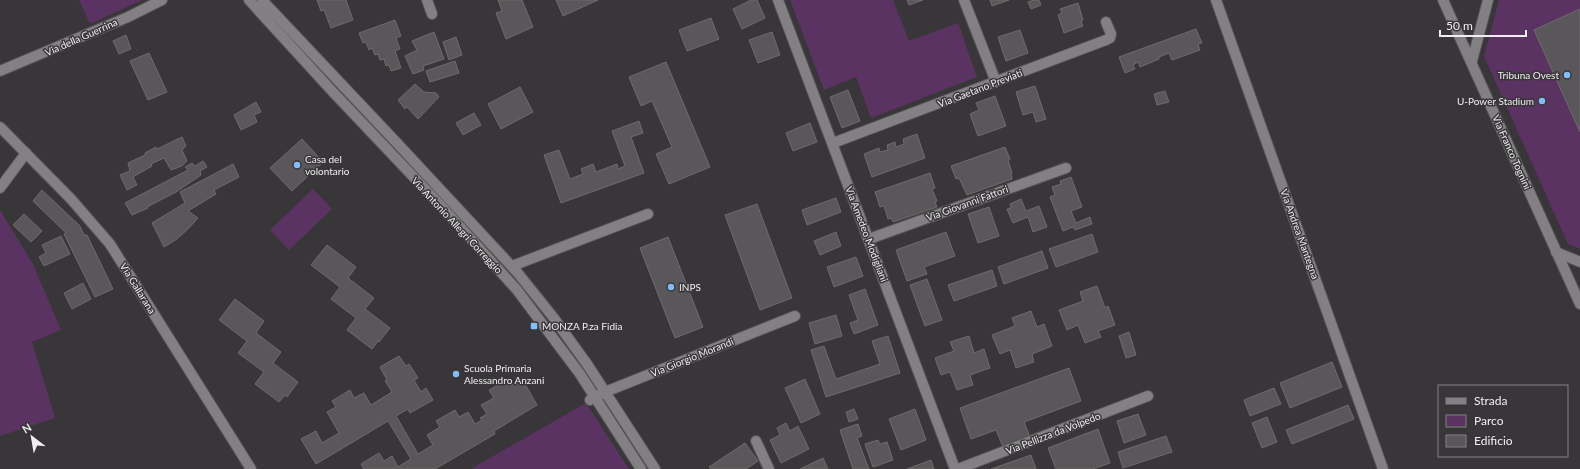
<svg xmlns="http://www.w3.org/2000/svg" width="1580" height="469" font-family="Lato,sans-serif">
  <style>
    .green { fill: #5b3362 }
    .building { fill: #595759; stroke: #6e6b6d }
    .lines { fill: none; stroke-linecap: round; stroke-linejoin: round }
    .street-casing { stroke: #555355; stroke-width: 12 }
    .secondary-casing { stroke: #555355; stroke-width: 12 }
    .street { stroke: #828082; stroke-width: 10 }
    .secondary { stroke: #828082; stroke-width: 10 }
    .poi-dot { fill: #83bcfb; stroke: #383638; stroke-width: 1.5 }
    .labels { text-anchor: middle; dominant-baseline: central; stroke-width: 3; stroke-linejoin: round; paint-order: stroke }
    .street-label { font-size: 10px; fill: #f0eef0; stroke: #383638 }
    .poi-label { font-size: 10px; fill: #f0eef0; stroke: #383638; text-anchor: start }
  </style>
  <rect width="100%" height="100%" fill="#383638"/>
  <g class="green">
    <polygon points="79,0 142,0 90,24"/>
    <polygon points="790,0 893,0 909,41 958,23 977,77 871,118 856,77 824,90"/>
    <polygon points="1499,0 1580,0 1580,249 1568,244 1484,56"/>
    <polygon points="313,189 332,209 289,250 270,230"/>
    <polygon points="0,210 33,264 61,330 32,342 55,418 0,436"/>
    <polygon points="586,403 629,469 471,469"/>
  </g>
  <g class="building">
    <polygon points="317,0 346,0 353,20 331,28 324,10 321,11"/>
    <polygon points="498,0 522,0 533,27 506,39 496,13 502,11"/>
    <polygon points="556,0 598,0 563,16"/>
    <polygon points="751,0 757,0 765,18 742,29 733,9"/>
    <polygon points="907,0 923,0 909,5"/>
    <polygon points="990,0 1009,0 992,6"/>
    <polygon points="1034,0 1039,0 1041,5 1031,9 1028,2"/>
    <polygon points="1078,3 1083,20 1081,21 1083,26 1064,33 1058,15 1062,13 1060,9"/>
    <polygon points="1580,9 1580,132 1534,30"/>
    <polygon points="711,18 719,39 687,51 679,30"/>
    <polygon points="395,20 401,36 396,38 400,49 395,51 401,68 391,71 389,65 386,66 384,59 380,60 378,54 375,55 372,48 369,50 366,42 363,43 359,33"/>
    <polygon points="1196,29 1202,43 1198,44 1200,50 1172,60 1169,53 1159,57 1159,59 1140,67 1138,62 1133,65 1135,69 1125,73 1119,57"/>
    <polygon points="1020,30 1028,53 1006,61 998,37"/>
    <polygon points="434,32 444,59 423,66 424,70 413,74 405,56 417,50 412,41"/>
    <polygon points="772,32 780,55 758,63 749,40"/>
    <polygon points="126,35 131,49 119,54 113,41"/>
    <polygon points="456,37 462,55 449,60 443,42"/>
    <polygon points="149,53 167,92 148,100 130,61"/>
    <polygon points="455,61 459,73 430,82 426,71"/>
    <polygon points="666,62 710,167 669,184 656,154 672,147 652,101 641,106 629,77"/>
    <polygon points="415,84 424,92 436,93 439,97 418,119 407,107 405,109 398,100"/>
    <polygon points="1035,86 1046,119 1036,122 1033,112 1023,115 1016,92"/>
    <polygon points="520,87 533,112 501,129 488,104"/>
    <polygon points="848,90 860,121 842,128 830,97"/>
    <polygon points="1165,91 1169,102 1157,105 1154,94"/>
    <polygon points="995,96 1006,126 978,136 970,114 979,110 976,103"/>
    <polygon points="256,102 261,112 254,115 257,122 241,130 234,115"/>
    <polygon points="474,113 481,125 463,135 456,123"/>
    <polygon points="639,121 643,133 631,137 644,173 561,203 544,155 559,150 570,179 583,174 581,169 593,164 596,172 617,164 618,169 625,166 612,131"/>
    <polygon points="810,123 817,142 793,151 786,133"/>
    <polygon points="917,134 925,158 872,177 864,154 879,148 880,152 888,150 887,145 895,142 896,147 904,144 903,139"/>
    <polygon points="182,137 186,146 182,150 187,161 182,166 171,170 164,158 151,164 152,166 133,177 137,185 127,190 120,175 130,171 128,163 145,155 145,153 156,147 157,149"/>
    <polygon points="302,139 323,162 292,191 270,168"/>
    <polygon points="1005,147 1010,159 1008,160 1012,173 1011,174 1012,179 967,195 959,178 956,179 951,166"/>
    <polygon points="203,161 207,167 200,171 201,175 176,192 147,207 148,208 132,215 125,203 188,170 185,167 192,163 195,166"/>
    <polygon points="233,164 239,177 214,190 216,194 188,211 198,218 188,229 177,239 164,247 152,223 185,203 180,192"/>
    <polygon points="930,173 935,188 932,189 937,201 935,202 937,207 893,222 891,218 888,219 884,206 880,207 875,192"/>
    <polygon points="1071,177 1082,207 1071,211 1076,223 1090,217 1092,224 1075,230 1073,227 1063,231 1050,197 1055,195 1052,187 1061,184 1060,181"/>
    <polygon points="42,190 80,226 84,235 87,235 113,289 95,297 64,234 66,233 33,201"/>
    <polygon points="836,198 841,212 807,225 802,210"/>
    <polygon points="1021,199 1026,211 1039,206 1047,227 1033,232 1028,217 1013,223 1007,209 1011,208 1010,204"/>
    <polygon points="757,204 792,298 760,310 725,215"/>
    <polygon points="989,207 999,236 978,243 968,214"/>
    <polygon points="24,214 42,231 31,242 13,225"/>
    <polygon points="836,232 841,246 820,255 814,241"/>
    <polygon points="946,232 955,256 924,267 927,274 907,281 896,250"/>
    <polygon points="1092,234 1098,252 1056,267 1049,249"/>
    <polygon points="61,236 70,254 44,266 39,257 46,253 42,245"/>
    <polygon points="668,237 703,327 675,338 640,248"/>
    <polygon points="327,245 356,267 348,278 374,298 365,309 390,328 379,342 378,341 372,349 347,330 356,318 331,299 340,287 311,265"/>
    <polygon points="1042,251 1048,268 1004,284 998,267"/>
    <polygon points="856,257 863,276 834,287 827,267"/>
    <polygon points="992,270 997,286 954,301 948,285"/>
    <polygon points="927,279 942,320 925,326 910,285"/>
    <polygon points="83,283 91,299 72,309 64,293"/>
    <polygon points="1097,286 1105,308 1108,306 1115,325 1098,331 1101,337 1085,343 1078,325 1067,330 1059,310 1083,301 1080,292"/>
    <polygon points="865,289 878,325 854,334 850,323 858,320 849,295"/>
    <polygon points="235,299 264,321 256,333 281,352 273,363 298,382 287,397 285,395 279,402 255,384 264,372 238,353 247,341 219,320"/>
    <polygon points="1031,311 1037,327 1044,324 1052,346 1032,354 1034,362 1016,368 1010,350 1000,354 992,335 1015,326 1012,318"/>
    <polygon points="836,315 842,336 815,344 809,323"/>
    <polygon points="1129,332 1136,355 1126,358 1119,336"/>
    <polygon points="888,336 900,373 826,397 811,350 824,346 836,379 880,364 872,341"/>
    <polygon points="969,336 974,353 984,349 990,368 970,375 973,385 957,390 950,372 941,375 935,358 954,351 950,342"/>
    <polygon points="399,356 406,366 409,364 418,378 414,380 421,392 426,388 433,400 410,413 408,409 396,416 418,454 433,445 427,435 440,427 436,421 455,410 459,417 468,412 475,424 482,420 480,418 487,414 481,405 494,398 489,390 509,379 513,385 522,379 537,405 494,431 495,434 435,469 364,469 361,464 379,453 384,461 392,456 398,467 411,459 388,421 316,464 301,439 316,431 322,443 339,433 327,412 336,407 332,401 350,390 354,398 364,393 371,405 392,392 385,381 387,380 380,367"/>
    <polygon points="1332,362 1342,387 1290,408 1280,383"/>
    <polygon points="1069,368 1081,401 1024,422 1030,437 1003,447 996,430 971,439 960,408"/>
    <polygon points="805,379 820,414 801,423 785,388"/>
    <polygon points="1274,388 1281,404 1250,416 1244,400"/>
    <polygon points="1348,405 1354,419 1292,444 1286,430"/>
    <polygon points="854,409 858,419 849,422 846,412"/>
    <polygon points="915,409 926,440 901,450 889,419"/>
    <polygon points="1138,414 1146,435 1124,443 1117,421"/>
    <polygon points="1267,417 1277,442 1262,448 1252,423"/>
    <polygon points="786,423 790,431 798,426 809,449 781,463 770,440 780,435 777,428"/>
    <polygon points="858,424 862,436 857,438 869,469 853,469 840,430"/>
    <polygon points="1098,429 1110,463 1093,469 1056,469 1048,448"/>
    <polygon points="1166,436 1172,452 1123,468 1118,452"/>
    <polygon points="878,440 880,444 887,442 893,460 873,467 865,444"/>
    <polygon points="745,443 758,461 746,469 711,469 709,467"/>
    <polygon points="1031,455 1036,469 991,469"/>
    <polygon points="823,458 828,469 800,469"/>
    <polygon points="931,460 934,469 907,469"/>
  </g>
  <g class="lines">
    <defs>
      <g id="street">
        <polyline points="427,0 432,14"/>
        <polyline points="778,0 955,469"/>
        <polyline points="964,0 996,82"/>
        <polyline points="1216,0 1383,469"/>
        <polyline points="1443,0 1580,304"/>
        <polyline points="1472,61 1488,0"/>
        <polyline points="0,71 128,17 162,0"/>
        <polyline points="0,127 71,199 110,244 251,469"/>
        <polyline points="833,143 1106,40 1110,38 1111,34 1106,22"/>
        <polyline points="0,188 26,153"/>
        <polyline points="869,239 1066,168"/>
        <polyline points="1556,252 1580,262"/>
        <polyline points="512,266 648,214"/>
        <polyline points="590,400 605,392 795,316"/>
        <polyline points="756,441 769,469"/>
        <polyline points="958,469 1148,396"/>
      </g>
      <g id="secondary">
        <polyline points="249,0 332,91 444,209 517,290 580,374 641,469"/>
        <polyline points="262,0 397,143 517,272 553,317 587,364 655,469"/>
      </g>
    </defs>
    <use href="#street" class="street-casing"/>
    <use href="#secondary" class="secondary-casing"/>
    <use href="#street" class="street"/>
    <use href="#secondary" class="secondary"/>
  </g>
  <g class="poi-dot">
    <circle cx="1567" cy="75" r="4"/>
    <circle cx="1542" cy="101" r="4"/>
    <circle cx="297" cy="165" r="4"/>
    <circle cx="671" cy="287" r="4"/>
    <rect x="530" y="322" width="8" height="8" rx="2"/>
    <circle cx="456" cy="374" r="4"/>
  </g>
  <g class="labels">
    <g class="street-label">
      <text transform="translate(81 37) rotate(-24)">Via della Guerrina</text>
      <text transform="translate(980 88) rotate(-21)">Via Gaetano Previati</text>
      <text transform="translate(1512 152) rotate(66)">Via Franco Tognini</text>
      <text transform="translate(967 203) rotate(-20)">Via Giovanni Fattori</text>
      <text transform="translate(457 225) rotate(47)">Via Antonio Allegri Correggio</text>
      <text transform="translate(867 234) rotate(69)">Via Amedeo Modigliani</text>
      <text transform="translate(1300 234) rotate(70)">Via Andrea Mantegna</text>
      <text transform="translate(138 288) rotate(58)">Via Gallarana</text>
      <text transform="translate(692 357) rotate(-22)">Via Giorgio Morandi</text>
      <text transform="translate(1053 433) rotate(-21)">Via Pellizza da Volpedo</text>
    </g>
    <g class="poi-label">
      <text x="1559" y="75" text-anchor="end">Tribuna Ovest</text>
      <text x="1534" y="101" text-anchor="end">U-Power Stadium</text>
      <text x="305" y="159">Casa del<tspan x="305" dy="12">volontario</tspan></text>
      <text x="679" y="287">INPS</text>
      <text x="542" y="326">MONZA P.za Fidia</text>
      <text x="464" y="368">Scuola Primaria<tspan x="464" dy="12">Alessandro Anzani</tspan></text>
    </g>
  </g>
  <rect x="1438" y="385" width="130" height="72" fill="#383638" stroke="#828082"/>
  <rect x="1446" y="398" width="20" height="6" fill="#828082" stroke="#828082"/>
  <text x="1474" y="405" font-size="12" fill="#f0eef0">Strada</text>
  <rect x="1446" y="415" width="20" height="12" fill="#5b3362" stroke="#828082"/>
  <text x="1474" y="425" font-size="12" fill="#f0eef0">Parco</text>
  <rect x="1446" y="435" width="20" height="12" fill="#595759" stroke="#828082"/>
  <text x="1474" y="445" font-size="12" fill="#f0eef0">Edificio</text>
  <g transform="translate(32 437) rotate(329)" stroke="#383638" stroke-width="3" paint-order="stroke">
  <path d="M0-3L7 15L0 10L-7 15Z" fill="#f0eef0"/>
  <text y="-6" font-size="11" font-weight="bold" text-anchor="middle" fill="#f0eef0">N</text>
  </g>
  <path d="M1440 30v6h86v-6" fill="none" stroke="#f0eef0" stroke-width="2"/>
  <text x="1446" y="30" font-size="12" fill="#f0eef0" stroke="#383638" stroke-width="3" paint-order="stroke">50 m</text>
</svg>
